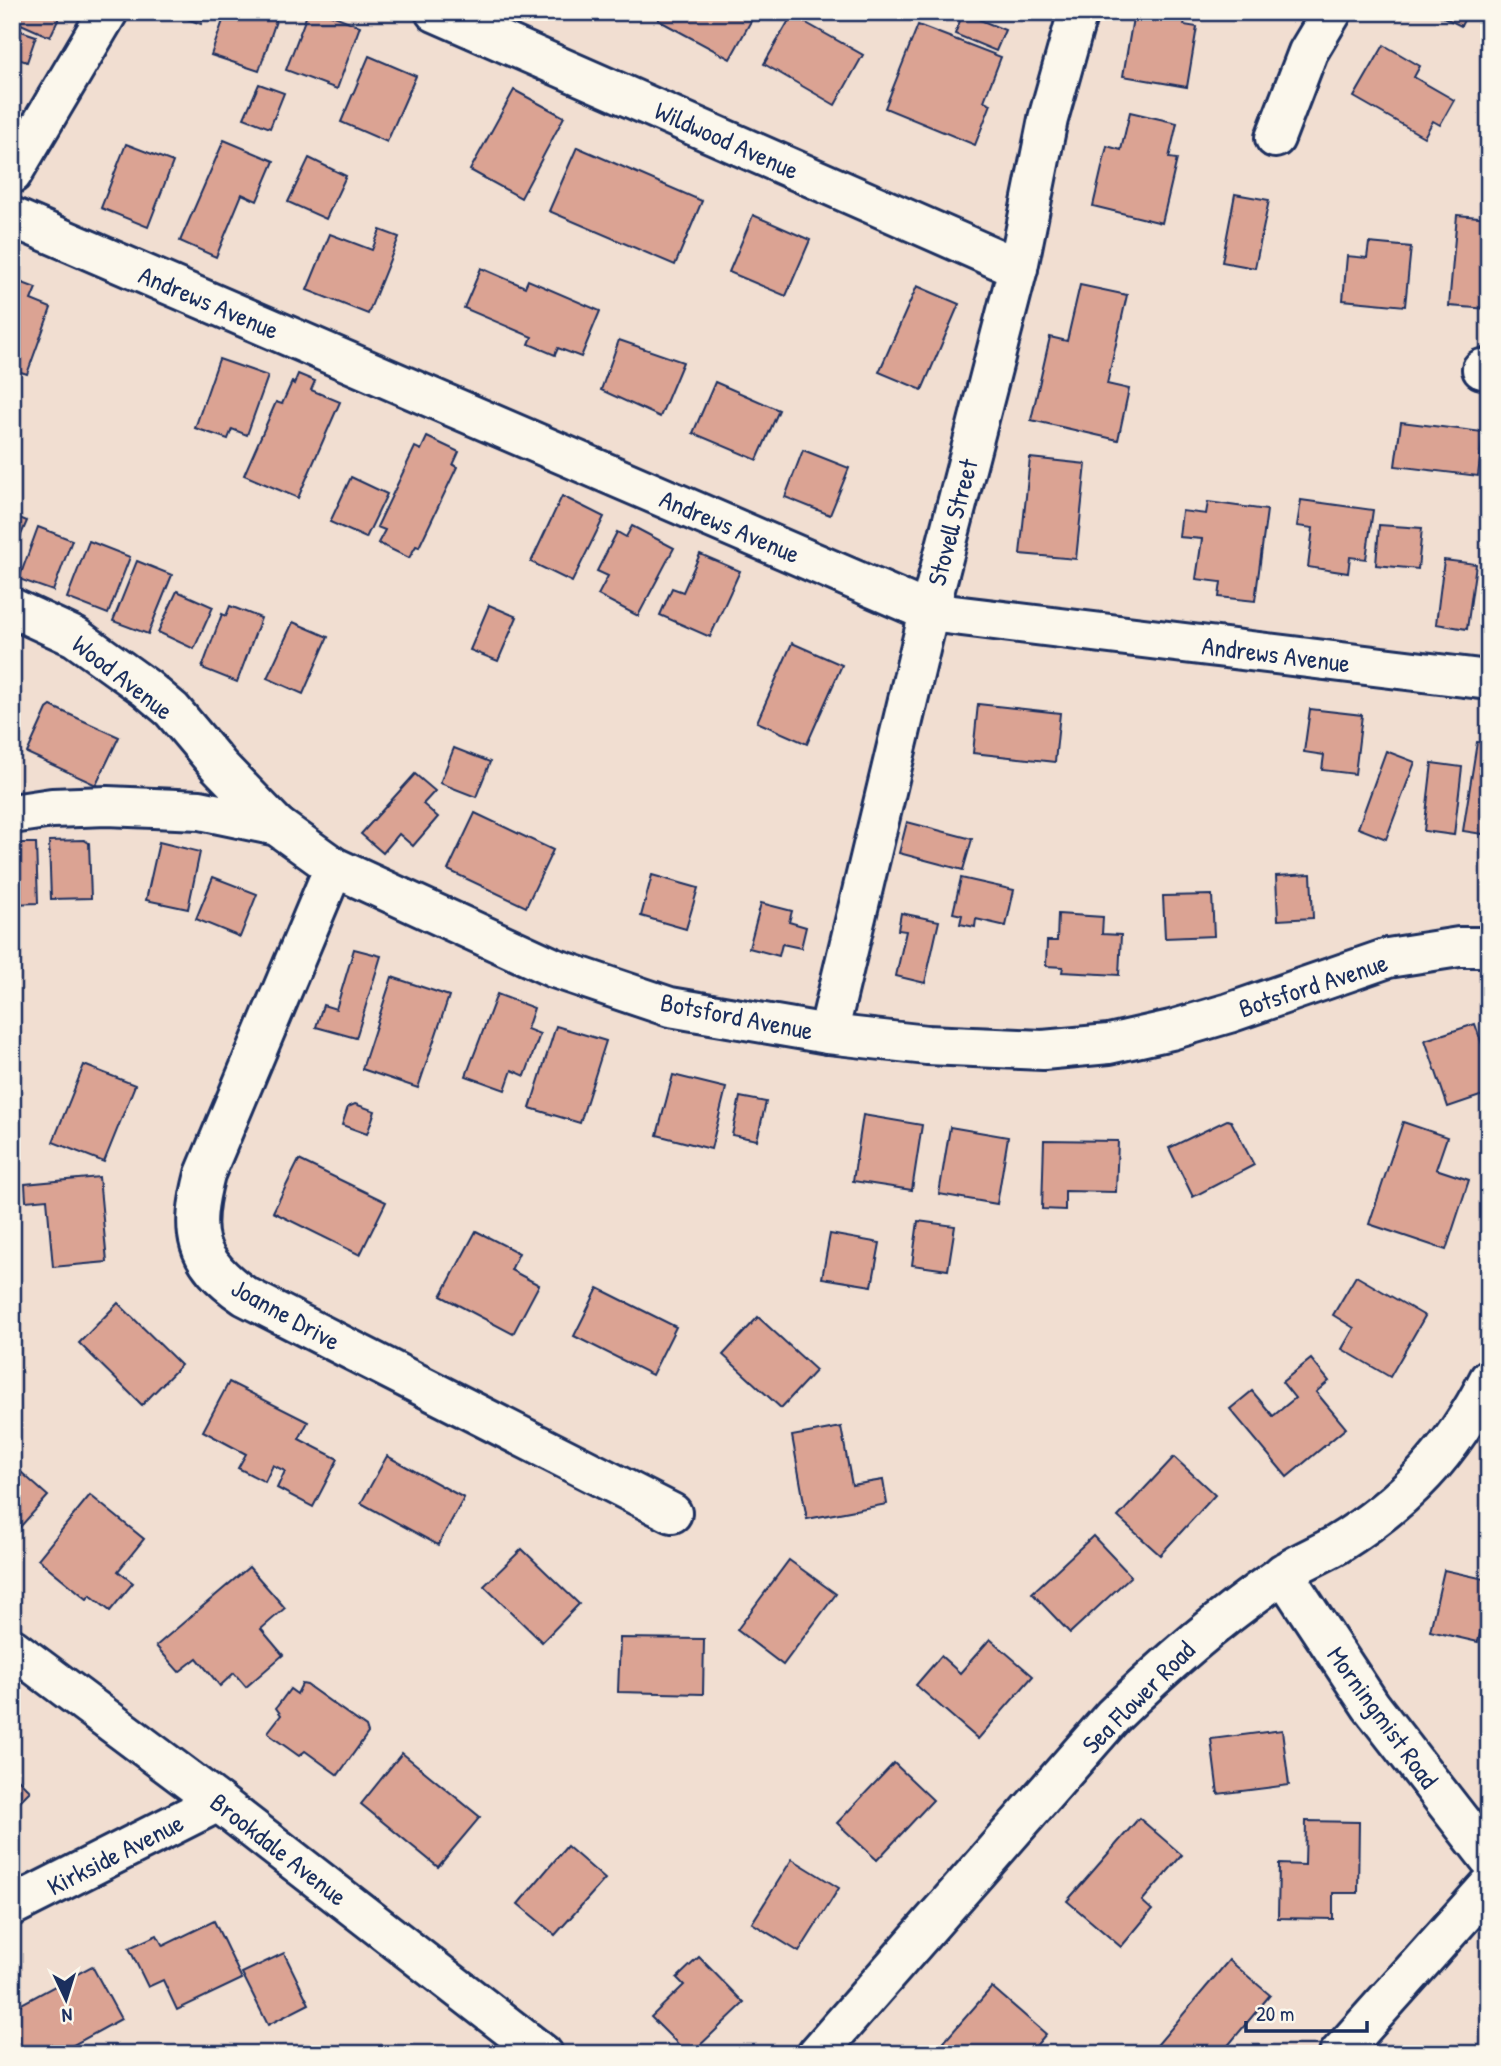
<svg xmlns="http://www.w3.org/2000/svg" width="1501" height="2066" font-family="'Patrick Hand',sans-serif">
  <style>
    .building { fill: #dba393; stroke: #1b2f5e; stroke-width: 2 }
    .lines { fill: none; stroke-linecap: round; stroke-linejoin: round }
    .minor-casing { stroke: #1b2f5e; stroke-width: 44 }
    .minor { stroke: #fbf7ec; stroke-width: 38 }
    .labels { text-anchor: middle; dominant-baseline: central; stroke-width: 6; stroke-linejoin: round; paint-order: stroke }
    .street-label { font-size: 26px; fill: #1b2f5e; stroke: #fbf7ec }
  </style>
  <rect width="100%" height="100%" fill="#f1ded1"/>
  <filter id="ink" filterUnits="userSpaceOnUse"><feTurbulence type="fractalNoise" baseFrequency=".0143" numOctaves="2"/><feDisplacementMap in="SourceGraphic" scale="14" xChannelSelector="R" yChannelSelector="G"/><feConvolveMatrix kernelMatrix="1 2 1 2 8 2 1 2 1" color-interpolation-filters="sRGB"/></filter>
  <g filter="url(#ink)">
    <g class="building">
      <polygon points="12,12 62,12 50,37 12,20"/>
      <polygon points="168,12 205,12 201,24"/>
      <polygon points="226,12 279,12 259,71 211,55"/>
      <polygon points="308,12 324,12 360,26 337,89 286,70"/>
      <polygon points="662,12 756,12 730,59 658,20"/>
      <polygon points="1134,12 1187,12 1184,25 1197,27 1187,87 1123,76"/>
      <polygon points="1433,12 1468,12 1461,26"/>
      <polygon points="963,13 1005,30 996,51 955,34"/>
      <polygon points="792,15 863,55 835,105 764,64"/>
      <polygon points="918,25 1001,57 984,101 991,104 975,145 885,108"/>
      <polygon points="12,28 36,36 27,62 12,57"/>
      <polygon points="1384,45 1420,66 1414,77 1454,100 1440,125 1433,121 1424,137 1354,97"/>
      <polygon points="369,56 416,76 387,142 341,122"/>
      <polygon points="259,84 284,93 270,128 244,118"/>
      <polygon points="514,90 564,117 521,198 470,170"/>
      <polygon points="1130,112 1177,123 1169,158 1177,159 1162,223 1093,206 1107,146 1121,150"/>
      <polygon points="224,140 274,161 257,201 242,194 216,257 180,241"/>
      <polygon points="126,144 173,162 148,227 101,208"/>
      <polygon points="577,147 702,201 675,265 549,211"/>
      <polygon points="309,158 346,176 326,219 288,202"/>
      <polygon points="1235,194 1269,200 1255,268 1222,262"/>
      <polygon points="753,215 810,240 786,296 729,272"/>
      <polygon points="1457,215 1489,218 1489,309 1449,306"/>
      <polygon points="380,230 399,237 368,314 307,290 330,234 372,250"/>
      <polygon points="1369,243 1411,247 1405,306 1343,300 1347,256 1367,258"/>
      <polygon points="481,268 525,287 528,280 600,311 581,357 558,348 555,355 529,344 532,337 464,308"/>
      <polygon points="12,279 36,288 31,300 51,308 27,374 12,369"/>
      <polygon points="1080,285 1127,295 1107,384 1129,389 1118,440 1031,420 1050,337 1067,341"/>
      <polygon points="917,286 959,304 922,390 879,372"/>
      <polygon points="619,340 683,362 660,417 601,390"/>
      <polygon points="219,359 268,376 247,435 232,429 228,439 195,428"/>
      <polygon points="298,374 315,381 311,390 340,402 298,498 244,475 276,402 282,404 292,382 294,384"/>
      <polygon points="715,382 779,410 757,460 693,433"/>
      <polygon points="1401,422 1483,432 1478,476 1395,466"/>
      <polygon points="427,437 459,452 453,465 457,467 419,547 416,546 409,558 378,543 385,530 377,527 415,447 421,450"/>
      <polygon points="803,450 849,468 830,515 785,497"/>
      <polygon points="1030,458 1086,464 1076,559 1020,554"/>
      <polygon points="351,477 387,494 366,538 330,522"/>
      <polygon points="562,496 604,517 572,582 531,562"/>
      <polygon points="1301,500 1373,510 1366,559 1350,557 1348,573 1308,567 1313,528 1297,526"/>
      <polygon points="1208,502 1267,510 1255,601 1219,597 1221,582 1196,579 1202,539 1179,537 1182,511 1206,514"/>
      <polygon points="12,515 27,521 12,556"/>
      <polygon points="1379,525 1422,528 1418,569 1376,565"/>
      <polygon points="632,526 674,548 638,616 598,595 608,576 597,571 617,532 626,537"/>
      <polygon points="38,527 72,540 53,591 19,579"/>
      <polygon points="89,541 130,557 108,614 67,598"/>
      <polygon points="700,554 740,571 710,637 660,615 672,588 683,592"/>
      <polygon points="1444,560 1476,564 1467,629 1436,624"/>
      <polygon points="137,561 172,575 148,634 113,621"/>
      <polygon points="177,591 213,607 194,649 158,632"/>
      <polygon points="489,605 517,617 498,661 470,650"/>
      <polygon points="230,606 261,618 237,682 202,668 222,614 226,616"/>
      <polygon points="293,622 328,637 303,694 267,678"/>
      <polygon points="792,643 842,665 807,744 757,722"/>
      <polygon points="978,704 1060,713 1055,762 973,753"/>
      <polygon points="51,706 119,737 96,785 27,753 47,709"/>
      <polygon points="1310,709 1362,715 1355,774 1322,770 1324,755 1304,752"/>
      <polygon points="1477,742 1489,743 1489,835 1463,831"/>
      <polygon points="454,748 490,762 476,797 440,783"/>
      <polygon points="1386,751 1415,762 1386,839 1358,828"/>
      <polygon points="1432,763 1462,767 1454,835 1424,831"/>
      <polygon points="415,774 435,791 423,804 438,817 413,846 399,834 383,853 361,834"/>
      <polygon points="475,813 553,850 526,907 448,870"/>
      <polygon points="907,822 972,839 963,870 899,853"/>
      <polygon points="84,840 89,843 91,898 51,899 49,841"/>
      <polygon points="159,842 200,852 188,909 146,900"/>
      <polygon points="12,843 36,843 38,903 12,904"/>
      <polygon points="1311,874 1313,918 1278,920 1276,876"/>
      <polygon points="652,875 698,888 686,929 641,916"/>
      <polygon points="213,877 257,894 240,937 196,919"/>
      <polygon points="961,878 1014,890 1006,926 976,919 975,927 960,924 962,915 953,913"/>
      <polygon points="1212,895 1214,936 1165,938 1163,896"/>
      <polygon points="761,903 792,911 789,922 806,927 801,948 782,944 779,956 749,948"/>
      <polygon points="901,913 939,921 925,983 896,976 906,931 898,930"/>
      <polygon points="1058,914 1103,917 1102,934 1121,935 1119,975 1062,972 1063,967 1046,966 1047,941 1057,941"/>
      <polygon points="354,949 381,956 356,1038 316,1027 323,1005 336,1009"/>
      <polygon points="392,977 449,996 418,1088 362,1069"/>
      <polygon points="497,994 534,1008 527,1029 540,1034 525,1076 512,1070 505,1090 466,1076"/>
      <polygon points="1475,1024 1489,1064 1489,1093 1448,1107 1425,1040"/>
      <polygon points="556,1026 606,1041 580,1123 530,1108"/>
      <polygon points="84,1065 135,1085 104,1162 53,1142"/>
      <polygon points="673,1075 726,1088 711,1149 657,1135"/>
      <polygon points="740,1097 766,1102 757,1140 732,1135"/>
      <polygon points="355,1104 375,1111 367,1134 342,1125 348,1107"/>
      <polygon points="863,1115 922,1125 912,1190 853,1181"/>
      <polygon points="1227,1120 1231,1121 1254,1165 1193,1197 1169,1148"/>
      <polygon points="1403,1122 1447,1137 1436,1169 1469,1180 1446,1250 1369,1224"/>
      <polygon points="950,1127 1008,1137 997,1204 939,1194"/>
      <polygon points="1044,1140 1118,1141 1116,1192 1065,1191 1065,1210 1042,1209"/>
      <polygon points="299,1160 386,1202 360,1255 273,1212"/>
      <polygon points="99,1177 107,1262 53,1267 47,1199 26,1201 25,1184"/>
      <polygon points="918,1221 955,1226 948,1270 912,1265"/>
      <polygon points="476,1231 519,1253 511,1270 539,1285 513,1334 441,1296"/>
      <polygon points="830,1234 880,1243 872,1286 822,1278"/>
      <polygon points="1356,1276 1425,1316 1390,1377 1342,1349 1354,1328 1333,1315"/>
      <polygon points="598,1288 676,1327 652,1375 574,1336"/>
      <polygon points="118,1303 181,1365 142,1405 79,1343"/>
      <polygon points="758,1317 816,1370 781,1408 723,1355"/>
      <polygon points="1311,1359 1329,1381 1316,1392 1346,1428 1287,1477 1230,1409 1252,1391 1273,1416 1295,1398 1282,1382"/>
      <polygon points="229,1382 308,1422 299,1439 338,1459 313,1507 277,1488 285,1471 273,1465 265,1482 238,1468 246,1454 203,1431"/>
      <polygon points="841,1427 852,1485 883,1480 887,1504 807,1519 792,1436"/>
      <polygon points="387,1456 464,1498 438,1545 361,1503"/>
      <polygon points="1174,1457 1215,1495 1160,1555 1118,1517"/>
      <polygon points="12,1464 48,1496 12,1536"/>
      <polygon points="90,1495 144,1539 118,1571 133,1583 110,1611 90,1595 87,1599 38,1559"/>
      <polygon points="1093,1536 1131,1576 1070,1633 1032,1593"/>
      <polygon points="522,1549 579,1604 542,1642 484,1586"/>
      <polygon points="789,1560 836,1594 783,1665 737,1630"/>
      <polygon points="249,1567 285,1608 261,1629 283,1655 246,1687 234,1673 220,1686 197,1658 179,1672 156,1646"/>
      <polygon points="1444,1570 1489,1580 1489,1626 1482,1625 1478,1642 1430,1631"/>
      <polygon points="620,1638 704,1639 703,1694 618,1692"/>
      <polygon points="990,1639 1033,1676 978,1739 916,1685 941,1656 960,1673"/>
      <polygon points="302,1684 307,1685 366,1727 368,1733 338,1775 305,1751 299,1756 271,1736 268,1732 281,1715 276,1708 290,1689 297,1694"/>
      <polygon points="1282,1730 1289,1785 1218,1794 1211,1739"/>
      <polygon points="402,1753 480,1817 438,1867 361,1804"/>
      <polygon points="894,1763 933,1800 877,1860 837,1823"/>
      <polygon points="12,1773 30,1791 12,1809"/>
      <polygon points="1139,1818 1182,1855 1142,1901 1152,1910 1121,1947 1067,1901"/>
      <polygon points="1306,1821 1359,1822 1358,1893 1333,1893 1333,1919 1278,1918 1279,1864 1305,1865"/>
      <polygon points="567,1846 605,1879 555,1935 518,1904"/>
      <polygon points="792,1859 839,1888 799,1952 752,1923"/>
      <polygon points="214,1921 242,1979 177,2010 163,1980 148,1987 129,1948 157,1935 163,1946"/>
      <polygon points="284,1953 309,2004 268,2025 242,1973"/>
      <polygon points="699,1957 744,2003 691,2054 688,2054 651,2017 684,1985 677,1978"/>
      <polygon points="1229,1960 1270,1995 1221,2054 1157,2054 1153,2050"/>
      <polygon points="92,1966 121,2019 57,2054 22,2054 12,2035 12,2009"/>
      <polygon points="992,1987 1046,2034 1029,2054 1015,2054 1009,2048 1004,2054 957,2054 944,2042"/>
      <polygon points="1489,2047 1489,2054 1444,2053"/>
    </g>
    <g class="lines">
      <defs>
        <g id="minor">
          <polyline points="435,12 1018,268"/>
          <polyline points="1275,138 1308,52 1332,12"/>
          <polyline points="12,174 108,12"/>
          <polyline points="12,217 929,612 1489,680"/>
          <polyline points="1482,369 1489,370"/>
          <polyline points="12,608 75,637 146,688 172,710 219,766 277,826"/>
          <polyline points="12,814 52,808 107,806 200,810 277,826 334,867 554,968 670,1007 828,1034 927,1045 1043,1050 1109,1044 1171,1030 1229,1013 1388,958 1459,947 1489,947"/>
          <path d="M334 867 205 1174C190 1232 193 1260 245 1296L672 1513"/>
          <polyline points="828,1034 929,612 1018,268 1048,119 1078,12"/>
          <polyline points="1283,1573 1371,1706 1489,1858"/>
          <polyline points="12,1648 218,1802 543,2054"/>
          <polyline points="12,1906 218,1802"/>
          <path d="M817 2054 1113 1716C1166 1664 1218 1619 1280 1576 1297 1563 1317 1556 1336 1545 1405 1502 1452 1453 1489 1379"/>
          <polyline points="1339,2054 1489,1886"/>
        </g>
      </defs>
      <use href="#minor" class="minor-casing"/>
      <use href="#minor" class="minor"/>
    </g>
  </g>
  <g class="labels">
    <g class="street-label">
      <text transform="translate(727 140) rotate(24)">Wildwood Avenue</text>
      <text transform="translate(209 302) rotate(23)">Andrews Avenue</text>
      <text transform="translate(952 522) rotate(-75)">Stovell Street</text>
      <text transform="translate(730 526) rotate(23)">Andrews Avenue</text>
      <text transform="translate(1276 654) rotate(7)">Andrews Avenue</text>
      <text transform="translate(123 677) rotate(38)">Wood Avenue</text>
      <text transform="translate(1313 985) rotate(-18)">Botsford Avenue</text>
      <text transform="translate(737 1016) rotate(11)">Botsford Avenue</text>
      <text transform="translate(286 1314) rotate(29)">Joanne Drive</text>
      <text transform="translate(1138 1697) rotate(-45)">Sea Flower Road</text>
      <text transform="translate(1383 1717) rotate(54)">Morningmist Road</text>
      <text transform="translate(279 1849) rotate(38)">Brookdale Avenue</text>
      <text transform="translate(115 1854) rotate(-27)">Kirkside Avenue</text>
    </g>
  </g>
  <rect width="1501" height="2066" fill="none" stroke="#fbf7ec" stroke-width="42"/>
  <rect x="21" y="21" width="1459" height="2024" fill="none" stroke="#1b2f5e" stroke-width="2.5" filter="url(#ink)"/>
  <g transform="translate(66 1999) rotate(176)" stroke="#fbf7ec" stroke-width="5" paint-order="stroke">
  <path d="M0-5L12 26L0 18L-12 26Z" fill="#1b2f5e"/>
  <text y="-10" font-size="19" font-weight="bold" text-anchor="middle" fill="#1b2f5e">N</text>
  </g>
  <path d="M1246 2021v10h121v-10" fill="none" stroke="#1b2f5e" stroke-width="3.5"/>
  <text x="1256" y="2021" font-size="21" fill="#1b2f5e" stroke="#fbf7ec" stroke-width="5" paint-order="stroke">20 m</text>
</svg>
